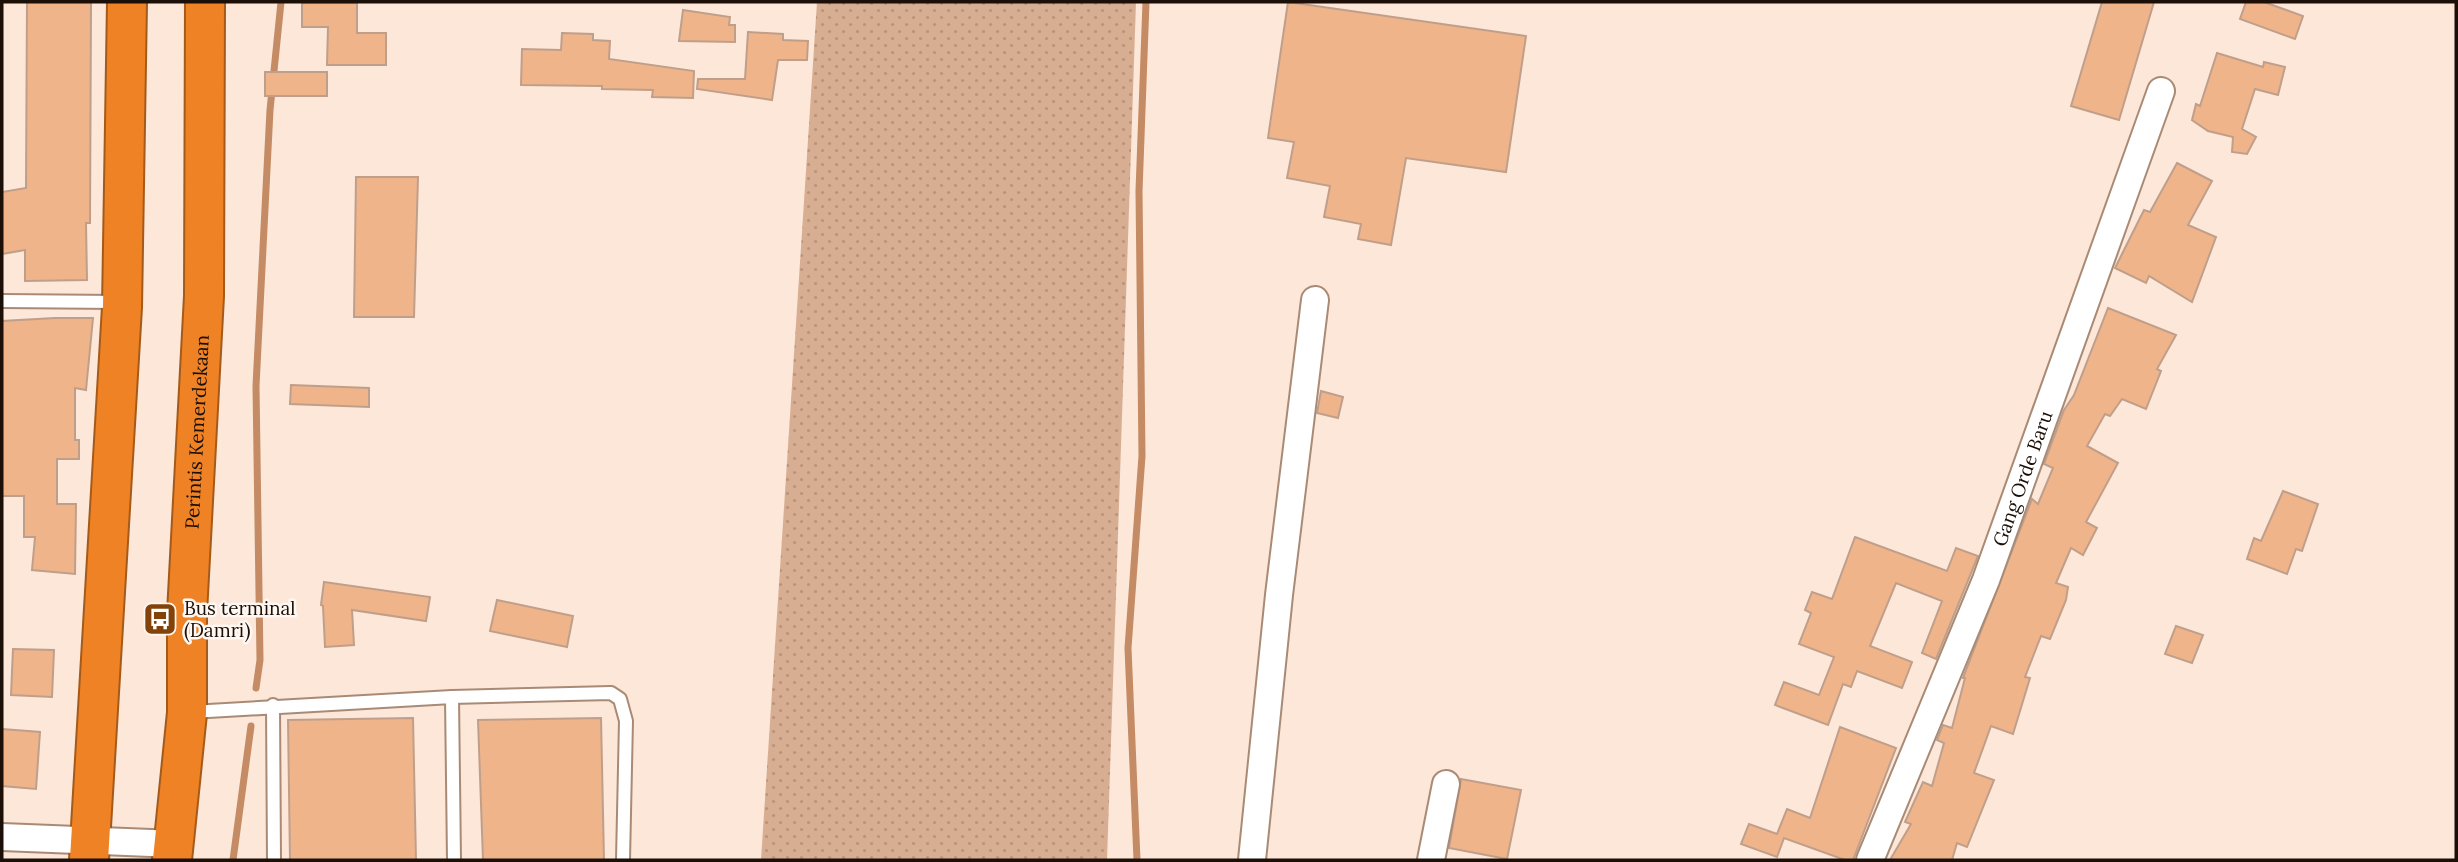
<svg xmlns="http://www.w3.org/2000/svg" width="2458" height="862" font-family="Lora,serif">
  <style>
    .grass { fill: url(#grass-dots) }
    .lines { fill: none; stroke-linecap: round; stroke-linejoin: round }
    .stream { stroke: #c48b64; stroke-width: 7 }
    .building { fill: #f0b48b; stroke: #c09f8a; stroke-width: 2 }
    .lane-casing { stroke: #a98a75; stroke-width: 16 }
    .street-casing { stroke: #a98a75; stroke-width: 30 }
    .highway-casing { stroke: #a55a1a; stroke-width: 42 }
    .lane { stroke: #fff; stroke-width: 12 }
    .street { stroke: #fff; stroke-width: 26 }
    .highway { stroke: #ef8224; stroke-width: 38 }
    .labels { text-anchor: middle; dominant-baseline: central; stroke-width: 5; stroke-linejoin: round; paint-order: stroke }
    .street-label { font-size: 19px; fill: #1b0f08; stroke: #fef7f2 }
    .poi-label { font-size: 19px; fill: #1b0f08; stroke: #fef7f2; text-anchor: start }
  </style>
  <defs>
    <pattern id="grass-dots" width="8" height="8" patternUnits="userSpaceOnUse" patternTransform="scale(1.75)"><rect width="8" height="8" fill="#d8ae93"/><path d="M2 2h.1M6 6h.1" fill="none" stroke="#b9947d" stroke-width="1.8" stroke-linecap="round"/></pattern>
  </defs>
  <rect width="100%" height="100%" fill="#fce7d9"/>
  <polygon class="grass" points="817,2 1136,2 1107,860 761,860"/>
  <g class="lines">
    <g class="stream">
      <polyline points="256,688 260,660 256,386 270,110 281,2"/>
      <polyline points="233,860 251,726"/>
      <polyline points="1137,860 1128,648 1142,456 1139,191 1146,2"/>
    </g>
  </g>
  <g class="building">
    <polygon points="27,2 91,2 90,223 86,223 87,280 25,281 25,250 2,254 2,192 26,188"/>
    <polygon points="1288,2 1526,36 1506,172 1406,158 1391,245 1358,239 1361,224 1324,217 1330,186 1287,178 1294,142 1268,138"/>
    <polygon points="2102,2 2154,2 2119,120 2071,106"/>
    <polygon points="2246,2 2264,2 2303,16 2295,39 2240,19"/>
    <polygon points="302,3 357,3 357,33 386,33 386,65 327,65 328,27 302,27"/>
    <polygon points="683,10 730,17 729,25 735,25 735,42 679,41"/>
    <polygon points="748,32 783,34 783,40 808,41 807,60 778,60 772,100 697,89 698,79 745,79"/>
    <polygon points="562,33 593,34 593,40 610,41 609,59 694,71 693,98 652,97 653,90 602,89 602,86 521,85 522,49 561,50"/>
    <polygon points="2217,53 2263,67 2264,62 2285,67 2278,95 2255,89 2242,129 2256,137 2247,154 2232,152 2233,137 2208,131 2192,120 2196,104 2200,106"/>
    <rect x="265" y="72" width="62" height="24"/>
    <polygon points="2177,163 2212,181 2188,225 2216,237 2192,302 2149,276 2146,283 2115,268 2144,210 2150,212"/>
    <polygon points="356,177 418,177 414,317 354,317"/>
    <polygon points="2108,308 2176,335 2157,369 2161,371 2146,409 2122,399 2110,416 2105,414 2087,446 2118,463 2086,522 2097,528 2083,555 2071,548 2056,583 2068,587 2066,600 2050,639 2041,636 2025,677 2030,678 2013,734 1991,726 1974,773 1994,780 1967,847 1957,843 1952,860 1890,860 1911,824 1905,822 1923,782 1932,786 1944,743 1937,740 1943,725 1952,728 1965,678 1963,678 2032,499 2038,504 2053,468 2044,464 2064,410 2074,395"/>
    <polygon points="55,318 93,318 86,390 75,388 75,440 79,440 79,459 57,459 57,504 76,504 75,574 32,570 35,537 24,537 24,496 2,496 2,321"/>
    <polygon points="291,385 369,388 369,407 290,404"/>
    <polygon points="1321,391 1343,397 1338,418 1317,413"/>
    <polygon points="2283,491 2318,504 2302,551 2296,549 2287,574 2247,559 2254,538 2261,541"/>
    <polygon points="1855,537 1947,571 1956,548 1978,556 1936,659 1922,653 1942,601 1896,583 1870,646 1912,662 1902,688 1857,671 1851,687 1843,684 1828,725 1775,705 1784,682 1819,695 1834,657 1799,644 1811,613 1805,610 1812,592 1832,599"/>
    <polygon points="324,582 430,597 426,621 352,610 354,645 325,647 323,606 321,605"/>
    <polygon points="497,600 573,616 567,647 490,631"/>
    <polygon points="2176,626 2203,635 2192,663 2165,654"/>
    <polygon points="13,649 54,650 52,697 11,695"/>
    <polygon points="413,718 416,860 290,860 288,720"/>
    <polygon points="601,718 604,860 483,860 478,720"/>
    <polygon points="1840,727 1896,748 1853,860 1845,860 1784,838 1777,857 1741,844 1749,824 1777,834 1787,809 1810,818"/>
    <polygon points="2,729 40,732 36,789 2,786"/>
    <polygon points="1461,779 1521,790 1507,859 1449,848"/>
  </g>
  <g class="lines">
    <defs>
      <g id="lane">
        <polyline points="2,301 118,302"/>
        <polyline points="452,697 611,693 620,699 626,721 623,860"/>
        <polyline points="273,705 274,860"/>
        <polyline points="191,712 452,697 454,860"/>
      </g>
      <g id="street">
        <polyline points="2,837 176,844"/>
        <polyline points="1252,860 1279,595 1315,300"/>
        <polyline points="1431,860 1446,784"/>
        <path id="s1" d="M1870 860 1986 580 2161 91"/>
      </g>
      <g id="highway">
        <polyline points="89,860 122,307 127,2"/>
        <path id="s2" d="M172 860 187 713V613L204 296 205 2"/>
      </g>
    </defs>
    <use href="#lane" class="lane-casing"/>
    <use href="#street" class="street-casing"/>
    <use href="#highway" class="highway-casing"/>
    <use href="#lane" class="lane"/>
    <use href="#street" class="street"/>
    <use href="#highway" class="highway"/>
  </g>
  <defs>
    <symbol id="bus-square" viewBox="-11 -11 22 22"><rect x="-9" y="-9" width="18" height="18" rx="4" fill="#824208" stroke="#fef7f2"/><path d="M-5-6H5V4H4V6H2V4H-2V6H-4V4H-5ZM-3.5-4V0h7V-4ZM-3.5 1.2v1.5H-2V1.2ZM2 1.2v1.5H3.5V1.2Z" fill="#fff"/></symbol>
  </defs>
  <g fill-rule="evenodd">
    <use href="#bus-square" x="141" y="600" width="38" height="38"/>
  </g>
  <g class="labels">
    <g class="street-label">
      <text stroke="none"><textPath href="#s2" startOffset="429">Perintis Kemerdekaan</textPath></text>
      <text stroke="none"><textPath href="#s1" startOffset="411">Gang Orde Baru</textPath></text>
    </g>
    <g class="poi-label">
      <text x="184" y="608">Bus terminal<tspan x="184" dy="22">(Damri)</tspan></text>
    </g>
  </g>
  <rect width="2458" height="862" fill="none" stroke="#1b0f08" stroke-width="7"/>
</svg>
